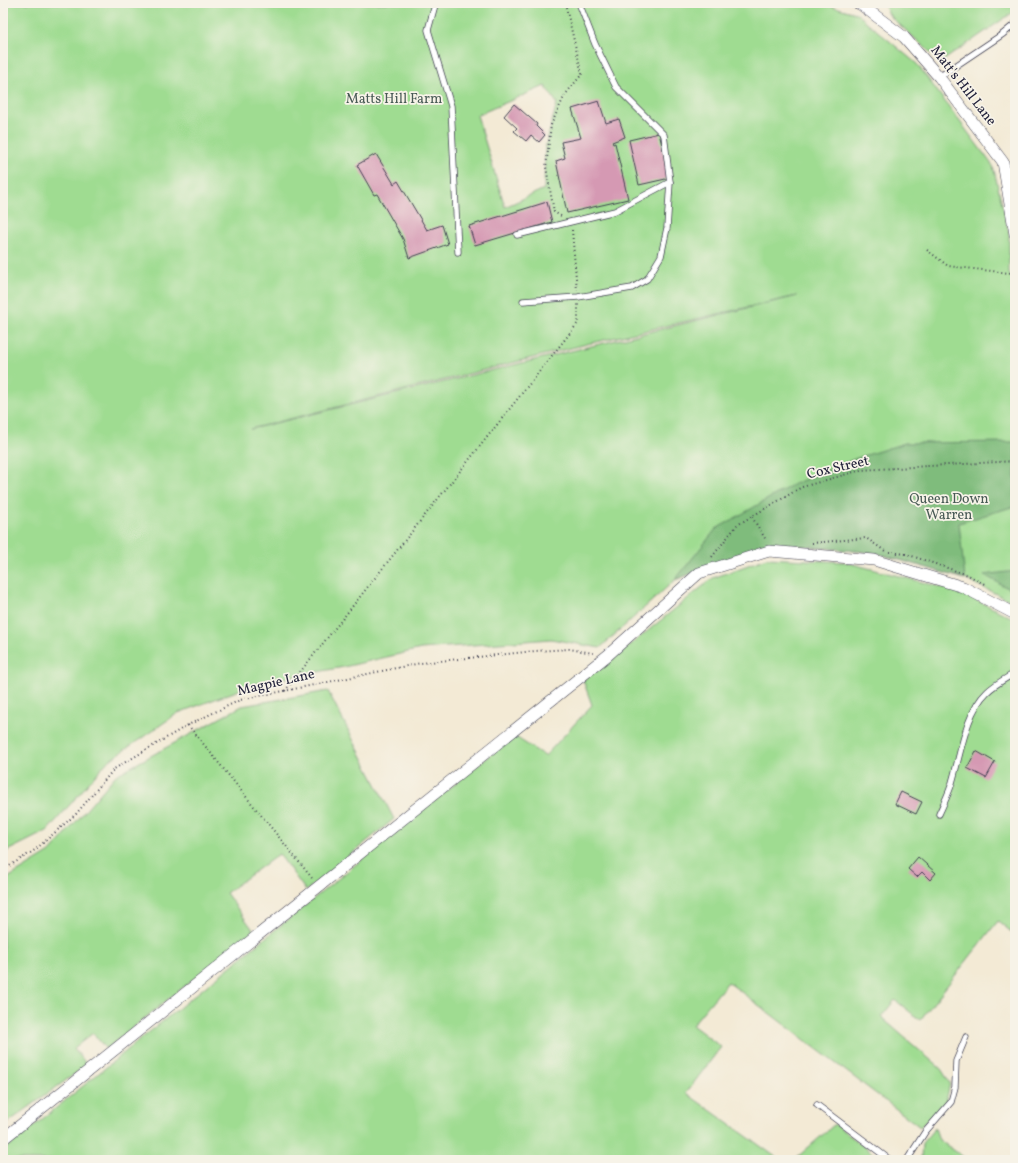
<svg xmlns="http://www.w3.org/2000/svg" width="1018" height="1163" font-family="Vollkorn,serif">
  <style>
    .green { fill: #9fdc91; stroke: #607f66; fill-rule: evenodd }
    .forest { fill: #7fbc7b; stroke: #506f5b }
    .building { fill: #d599b3 }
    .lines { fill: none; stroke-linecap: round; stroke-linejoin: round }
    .lane-casing { stroke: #414052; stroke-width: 7 }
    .street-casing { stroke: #414052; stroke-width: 12 }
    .path { stroke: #414052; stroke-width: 2; stroke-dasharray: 1 3; stroke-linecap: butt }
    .lane { stroke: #fff; stroke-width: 5.5 }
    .street { stroke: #fff; stroke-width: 11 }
    .labels { text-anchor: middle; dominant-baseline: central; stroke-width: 3.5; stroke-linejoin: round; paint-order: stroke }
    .street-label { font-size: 14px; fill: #22223b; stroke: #f7f3e8 }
    .park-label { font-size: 14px; fill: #485a55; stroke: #f7f3e8 }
  </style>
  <rect width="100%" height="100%" fill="#f7f3e8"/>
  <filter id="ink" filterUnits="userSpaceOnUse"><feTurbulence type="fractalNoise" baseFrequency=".025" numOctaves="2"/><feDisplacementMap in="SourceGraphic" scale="8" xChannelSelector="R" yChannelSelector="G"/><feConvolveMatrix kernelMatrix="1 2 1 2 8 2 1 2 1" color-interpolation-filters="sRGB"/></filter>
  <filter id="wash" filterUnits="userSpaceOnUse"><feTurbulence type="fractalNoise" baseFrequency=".012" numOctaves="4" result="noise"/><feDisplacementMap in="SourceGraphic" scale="16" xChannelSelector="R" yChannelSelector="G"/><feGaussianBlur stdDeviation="0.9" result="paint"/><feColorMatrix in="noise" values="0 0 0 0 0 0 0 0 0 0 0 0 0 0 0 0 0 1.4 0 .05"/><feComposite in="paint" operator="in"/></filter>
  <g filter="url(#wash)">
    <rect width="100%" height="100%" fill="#f3ead5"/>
    <g class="green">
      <path d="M3 3H821L856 13 917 64 993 166 1009 233V273L1015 284V603L965 579 876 553 771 543 675 580 600 648 551 639 421 649 344 667 258 683 178 713 107 762 47 831 3 853ZM545 86 557 103 545 148 544 189 505 207 477 115ZM797 296 251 429H250L591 343Z"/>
      <polygon points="883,3 1010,3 1015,11 941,62 890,16"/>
      <polygon points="767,558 845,562 960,592 1015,619 1015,935 998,921 920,1020 895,1000 881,1017 941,1069 950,1083 946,1102 920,1127 728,982 692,1025 721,1047 686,1093 780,1160 3,1160 3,1151 514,736 545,756 592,705 583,680 603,667 713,578"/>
      <polygon points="328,691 394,819 306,891 279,854 226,893 254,931 106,1049 93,1033 74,1048 87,1065 3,1126 3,881 50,852 116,775 242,706"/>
      <polygon points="835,1124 881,1160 794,1160"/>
      <polygon points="935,1128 939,1140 968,1160 921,1160 922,1143"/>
    </g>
    <g class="forest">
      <polygon points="1015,442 1015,506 959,523 965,579 876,553 771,543 675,580 716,529 794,484 857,458 905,443"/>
      <polygon points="1015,571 1015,592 984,575"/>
    </g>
    <g id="blocks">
      <g class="building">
        <polygon points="599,101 606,123 619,119 625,137 612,142 613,144 615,143 628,199 567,213 556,161 565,158 561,142 581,138 572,109"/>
        <polygon points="514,104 537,124 536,126 545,135 539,142 531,135 526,141 514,131 517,128 504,116"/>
        <polygon points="659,133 670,178 639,185 629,140"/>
        <polygon points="376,154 394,184 398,181 427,230 442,225 448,244 409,258 403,239 377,194 374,195 357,165"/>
        <polygon points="547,202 552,222 475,245 469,226"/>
        <polygon points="976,751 995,762 986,778 967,768"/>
        <polygon points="901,792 922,802 916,814 895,804"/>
        <polygon points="918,857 936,873 930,880 922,872 917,877 908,869"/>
      </g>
    </g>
  </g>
  <g filter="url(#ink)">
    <use href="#blocks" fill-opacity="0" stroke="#414052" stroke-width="1"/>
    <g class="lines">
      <defs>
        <g id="lane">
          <polyline points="438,3 435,5 428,30 451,106 458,252"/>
          <polyline points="939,77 1003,34 1015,24"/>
          <polyline points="517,235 615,211 670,182"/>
          <polyline points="523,301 578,297 632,288 647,279 661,256 667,228 670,182 664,135 616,87 595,44 579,3"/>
          <path d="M939 814C943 805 948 795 951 786 960 758 965 713 987 692 995 684 1005 679 1015 673"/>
          <polyline points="817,1105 890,1160"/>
          <polyline points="907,1160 925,1132 951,1102 955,1087 956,1061 966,1037"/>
        </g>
        <g id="street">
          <polyline points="857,3 860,4 904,37 939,77 1003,162 1015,234"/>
          <polyline points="3,1139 608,655 699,573 769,551 874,560 963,587 1015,614"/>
        </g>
      </defs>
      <use href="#lane" class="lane-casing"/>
      <use href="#street" class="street-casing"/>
      <g class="path">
        <polyline points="561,216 554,212 546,167 551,125 565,95 582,74 565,3"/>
        <polyline points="572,230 577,290"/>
        <polyline points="927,250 948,266 1009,273 1015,271"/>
        <polyline points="752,517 766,540"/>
        <polyline points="812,543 866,538 885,551"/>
        <polyline points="889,552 906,554 968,575 986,585"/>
        <polyline points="712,557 737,525 802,487 861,470 1015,461"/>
        <polyline points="285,691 578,323 578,304"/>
        <polyline points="188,725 312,878"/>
        <polyline points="3,870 35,850 76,814 114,769 188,725 240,700 421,663 535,651 569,649 593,653"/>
      </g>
      <use href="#lane" class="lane"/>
      <use href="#street" class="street"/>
    </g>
  </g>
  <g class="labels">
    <g class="street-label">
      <text transform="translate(963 86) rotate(52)">Matt's Hill Lane</text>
      <text transform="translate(838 468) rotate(-13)">Cox Street</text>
      <text transform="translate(276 683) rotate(-13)">Magpie Lane</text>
    </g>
    <g class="park-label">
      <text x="394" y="99">Matts Hill Farm</text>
      <text x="949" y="499">Queen Down<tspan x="949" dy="16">Warren</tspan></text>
    </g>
  </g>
  <rect width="1018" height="1163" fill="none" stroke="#f7f3e8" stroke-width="16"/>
</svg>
